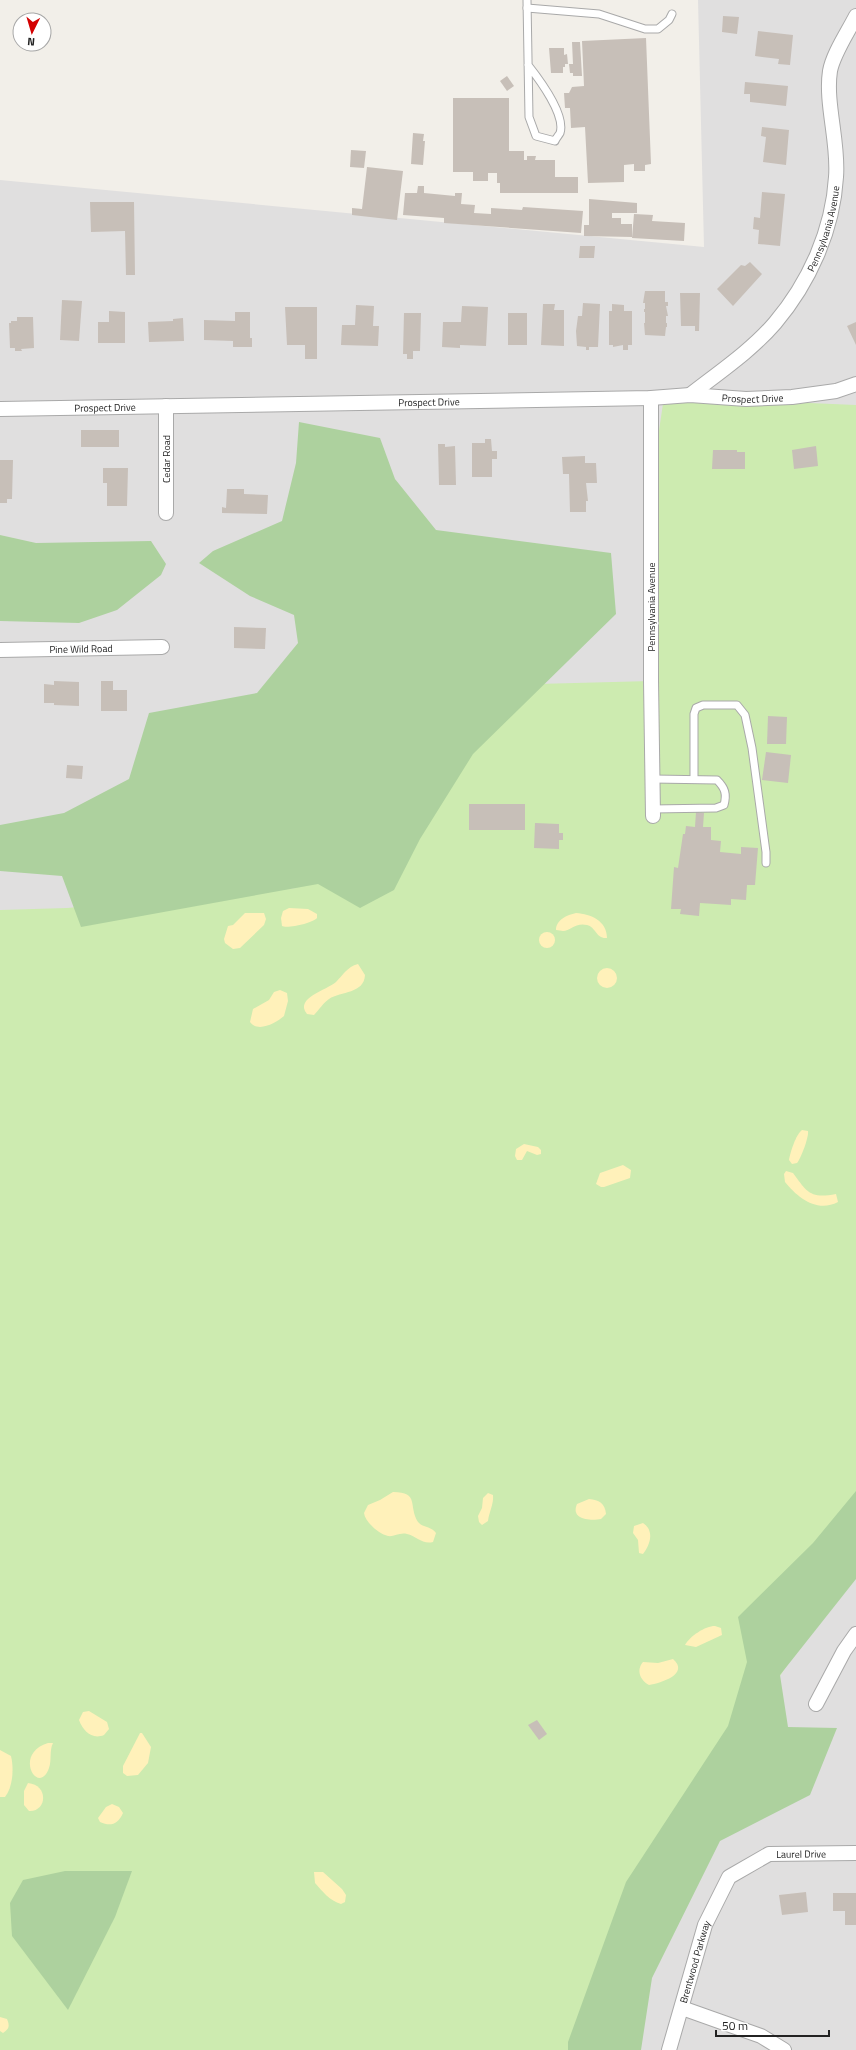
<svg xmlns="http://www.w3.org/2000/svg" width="856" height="2050" font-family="'Titillium Web',sans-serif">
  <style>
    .residential { fill: #e0dfdf }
    .grass { fill: #cdebb0 }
    .forest { fill: #add19e }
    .sand { fill: #fff1ba }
    .building { fill: #c7bfb8 }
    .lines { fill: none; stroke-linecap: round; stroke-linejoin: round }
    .service-casing { stroke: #a9a9a9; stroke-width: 9 }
    .minor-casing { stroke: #a9a9a9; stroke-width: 16 }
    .service { stroke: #fff; stroke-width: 7 }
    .minor { stroke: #fff; stroke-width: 14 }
    .labels { text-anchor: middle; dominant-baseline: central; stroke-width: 3; stroke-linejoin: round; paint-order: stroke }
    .street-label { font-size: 10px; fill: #222; stroke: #fff }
  </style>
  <rect width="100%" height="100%" fill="#f2efe9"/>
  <polygon class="residential" points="698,0 856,0 856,2050 0,2050 0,180 704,247"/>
  <polygon class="grass" points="664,397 856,405 856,1557 752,1720 647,1973 633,2050 0,2050 0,910 67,908 296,888 320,780 495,685 651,681 651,484"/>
  <g class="forest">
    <polygon points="299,422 380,438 395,479 436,530 611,553 616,614 473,754 420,839 394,890 360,908 318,884 81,927 62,876 0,871 0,825 64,813 129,779 149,713 257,693 298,643 294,615 250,596 199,563 213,551 282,521 296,463"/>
    <polygon points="0,535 36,543 151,541 166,564 161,575 117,610 79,623 0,621"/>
    <polygon points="856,1491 856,1579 780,1675 788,1727 837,1728 810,1795 720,1841 652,1978 641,2050 568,2050 568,2042 626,1882 728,1726 747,1662 738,1617 813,1543"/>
    <polygon points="65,1871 132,1871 115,1917 68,2010 12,1936 10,1903 23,1880"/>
  </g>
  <g class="sand">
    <path d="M289 908 308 909 317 914V918C313 923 287 929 282 926L281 918 283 911Z"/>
    <polygon points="245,913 264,913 266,919 264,925 240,948 233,949 225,943 224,939 228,926 233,925"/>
    <path d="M576 913C591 914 607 921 607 938 596 939 596 927 587 925 576 922 570 931 563 931 561 931 559 930 556 930 556 920 567 915 576 913Z"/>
    <circle cx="547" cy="940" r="8"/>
    <path d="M358 964 365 975C364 994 341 991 329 999 323 1003 319 1010 314 1015L307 1014C294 998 327 990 336 982 343 975 347 967 358 964Z"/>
    <circle cx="607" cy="978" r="10"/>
    <path d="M280 990 287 993 288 1001 284 1016C276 1023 258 1033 250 1022L253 1009 269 1000 274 992Z"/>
    <path d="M802 1130 808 1131C809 1137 801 1158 797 1163L792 1164 789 1160C790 1153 796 1134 802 1130Z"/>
    <polygon points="524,1144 538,1147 541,1150 541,1154 537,1155 527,1151 522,1160 517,1160 515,1156 516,1149"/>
    <polygon points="623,1165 631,1170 630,1178 604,1187 601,1187 596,1184 600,1173"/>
    <path d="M786 1171 793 1173C807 1192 810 1199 836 1194L838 1202C817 1213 798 1198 785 1182L784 1174Z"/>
    <path d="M393 1492C420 1492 408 1506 418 1522 423 1528 431 1526 436 1533L433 1542C423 1545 416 1536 407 1534 400 1532 394 1537 388 1536 379 1534 365 1522 364 1513L368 1505 380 1500Z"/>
    <path d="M488 1493 493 1495C494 1504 489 1512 488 1521L482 1525 479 1522 478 1516 482 1508 483 1498Z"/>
    <path d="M589 1499C599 1500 605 1503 606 1514L601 1519C591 1521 570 1520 577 1504Z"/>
    <path d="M643 1523C655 1531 650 1545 643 1554L639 1553 638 1540 633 1533 634 1526Z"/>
    <path d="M715 1626 721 1628 722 1635 696 1647 685 1645C690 1636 705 1626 715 1626Z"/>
    <path d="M673 1659C690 1674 661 1683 649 1685 640 1680 636 1670 643 1662L658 1663Z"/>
    <path d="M89 1711 107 1722 109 1729 104 1735C92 1740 83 1731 79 1720L83 1712Z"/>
    <polygon points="140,1733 142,1733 151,1747 148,1763 138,1775 127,1776 123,1773 123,1766"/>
    <path d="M48 1743H53C49 1751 52 1760 49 1768 39 1797 12 1754 48 1743Z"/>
    <path d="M0 1750 11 1756C14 1768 13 1787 5 1797H0Z"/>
    <path d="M28 1783C49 1785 47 1812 29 1811L24 1805V1791Z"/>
    <path d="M112 1804 119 1807 123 1813C118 1824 111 1827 100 1822L98 1818 106 1807Z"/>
    <path d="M314 1872H323L342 1889 346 1895 345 1902 341 1904C330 1901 322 1891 315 1883Z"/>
    <path d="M0 2017 7 2019C10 2026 9 2029 3 2033L0 2031Z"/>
  </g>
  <g class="building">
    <polygon points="723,16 739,17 737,34 722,32"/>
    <polygon points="758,31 793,35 790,65 778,64 779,59 755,56"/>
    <polygon points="646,38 651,164 645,165 645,171 634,171 634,164 624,165 624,182 588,183 585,127 571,128 570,108 565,108 564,93 569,93 572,87 584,86 582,41"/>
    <polygon points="572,42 580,42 582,76 573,76 573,73 570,73 569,64 573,64"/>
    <polygon points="549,48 564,48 564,55 567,54 568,64 565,64 565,67 563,67 563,73 551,73"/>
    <polygon points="507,76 514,86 507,91 500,81"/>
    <polygon points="745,82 788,86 786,106 750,102 750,94 744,94"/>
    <polygon points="453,98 509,98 509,151 524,151 524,160 527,160 527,156 536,156 535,160 555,160 555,177 578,177 578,193 500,193 500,183 497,183 497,173 488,173 488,181 473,181 473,172 453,172"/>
    <polygon points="762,127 789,130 786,165 763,162 766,137 761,136"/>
    <polygon points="413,133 424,134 423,141 425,141 423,165 411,164"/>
    <polygon points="351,150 366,151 364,168 350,167"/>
    <polygon points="367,167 403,171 397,220 352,215 352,208 362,209"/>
    <polygon points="418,186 424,186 424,193 455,196 455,193 462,193 461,204 475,205 474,213 491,214 491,208 522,210 523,207 583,211 581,233 444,223 444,218 403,215 405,193 417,193"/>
    <polygon points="762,192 785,194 780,246 758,244 759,230 753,229 754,217 760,218"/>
    <polygon points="589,199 637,203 637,213 612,213 612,218 621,218 621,224 632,224 632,237 584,236 584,225 589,225"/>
    <polygon points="90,202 134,202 135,275 126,275 125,231 91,232"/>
    <polygon points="634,214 653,215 652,221 685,223 684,241 632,238"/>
    <polygon points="580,246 595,246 594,258 579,258"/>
    <polygon points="750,262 762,274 733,306 717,289 741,265 745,266"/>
    <polygon points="645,291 665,291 665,302 668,302 668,306 666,306 668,316 666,316 666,323 667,323 667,327 666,327 665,336 645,335 644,323 645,323 645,312 644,312 644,309 645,309 645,303 643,303"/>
    <polygon points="680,293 700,293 699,331 695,331 695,326 681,326"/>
    <polygon points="62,300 82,301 79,341 60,340"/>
    <polygon points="583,303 600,304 598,347 589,347 589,350 586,350 586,347 577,346 576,331 578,316 582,316"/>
    <polygon points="543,304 555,304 554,310 564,310 564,346 541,345"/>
    <polygon points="612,304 624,305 624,311 632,311 632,345 628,345 628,350 623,350 623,345 613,347 613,345 609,345 609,311 612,311"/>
    <polygon points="356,305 374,306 373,326 379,326 378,346 341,345 342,325 355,325"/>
    <polygon points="462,306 488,307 486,346 460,345 460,348 442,347 443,322 461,322"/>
    <polygon points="285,307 317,307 317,359 305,359 305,345 287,345"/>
    <polygon points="109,311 125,312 125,343 98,343 98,322 109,322"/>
    <polygon points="235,312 250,312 250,338 252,338 252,347 233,347 233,341 204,340 204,320 235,321"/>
    <polygon points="404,313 421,313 420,351 413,351 413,359 407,359 407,354 403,354"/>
    <rect x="508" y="313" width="19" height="32"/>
    <polygon points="17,317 33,317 34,348 21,349 22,351 15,351 15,348 10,348 9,323 11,323 11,321 17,321"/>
    <polygon points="183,318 184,341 149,342 148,322 173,321 173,319"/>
    <polygon points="856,322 856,345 847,326"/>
    <rect x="81" y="430" width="38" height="17"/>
    <polygon points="485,439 491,439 492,451 497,451 497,459 492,459 492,477 472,477 472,443 485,443"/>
    <polygon points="438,444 445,444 445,447 455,446 456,485 439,485"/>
    <polygon points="816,446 818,466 794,469 792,450"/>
    <polygon points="713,450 737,450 737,452 745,452 745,469 712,469"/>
    <polygon points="585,456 585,463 596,463 597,483 586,483 588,501 586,501 586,512 570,512 569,474 563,474 562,457"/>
    <polygon points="0,460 13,460 12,499 7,499 7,503 0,503"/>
    <polygon points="103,468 128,468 127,506 107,506 107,483 103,483"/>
    <polygon points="227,489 244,489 244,494 268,495 267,514 222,513 222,507 226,508"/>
    <polygon points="234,627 266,628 265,649 234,648"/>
    <polygon points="54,681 79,682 79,706 54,705 54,703 44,703 44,684 54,685"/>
    <polygon points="101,681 113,681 113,690 127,690 127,711 101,711"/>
    <polygon points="768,716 787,717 786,744 767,744"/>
    <polygon points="766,752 791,755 788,783 762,780"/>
    <polygon points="67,765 83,766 82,779 66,778"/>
    <rect x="469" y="804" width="56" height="26"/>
    <polygon points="696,812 704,813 703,827 711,827 711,840 721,841 720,852 741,854 741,847 758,848 755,885 747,885 746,900 731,899 731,905 700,903 699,916 680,914 681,909 671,909 674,867 678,868 683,834 685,834 686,826 695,827"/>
    <polygon points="535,823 559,824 559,833 563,833 563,840 559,840 559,849 534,848"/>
    <polygon points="537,1720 547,1734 539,1740 528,1725"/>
    <polygon points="806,1892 808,1912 782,1915 779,1895"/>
    <polygon points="833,1893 856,1893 856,1925 845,1925 845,1911 833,1911"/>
  </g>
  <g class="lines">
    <defs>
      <g id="service">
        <path d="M527 0 529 117 536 136 555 141C556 138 559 135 560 133 566 115 539 79 528 65"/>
        <polyline points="527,8 599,14 645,29 658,29 669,20 672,14"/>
        <path d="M653 779 717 780C725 788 727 794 724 805L716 808 653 809"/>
        <polyline points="694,779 694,714 696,708 703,705 737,705 745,715 752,748 766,852 766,863"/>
      </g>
      <g id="minor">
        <path id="s1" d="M690 395C718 373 751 351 775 323 809 283 833 230 836 177 839 143 825 103 830 71 833 54 848 32 856 16"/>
        <polyline points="651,398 651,681 653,816"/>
        <polyline points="166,406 166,513"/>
        <path id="s2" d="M0 409 651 398 690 395 746 399 792 397 836 391 856 384"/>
        <path id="s3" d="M0 650 162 647"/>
        <polyline points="816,1704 844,1651 856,1634"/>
        <polyline points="682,2008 761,2036 784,2050"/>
        <path id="s4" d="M669 2050 705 1925 729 1877 769 1854 856 1853"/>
      </g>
    </defs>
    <use href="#service" class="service-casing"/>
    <use href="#minor" class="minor-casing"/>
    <use href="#service" class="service"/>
    <use href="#minor" class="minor"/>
  </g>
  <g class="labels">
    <g class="street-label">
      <text stroke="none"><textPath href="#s1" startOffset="219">Pennsylvania Avenue</textPath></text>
      <text stroke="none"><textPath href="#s2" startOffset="753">Prospect Drive</textPath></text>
      <text stroke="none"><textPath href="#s2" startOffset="429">Prospect Drive</textPath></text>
      <text stroke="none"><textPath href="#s2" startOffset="105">Prospect Drive</textPath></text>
      <text transform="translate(166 459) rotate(-90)">Cedar Road</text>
      <text transform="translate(651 607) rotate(-90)">Pennsylvania Avenue</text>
      <text stroke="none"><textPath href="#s3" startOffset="81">Pine Wild Road</textPath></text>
      <text stroke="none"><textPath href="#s4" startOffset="262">Laurel Drive</textPath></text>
      <text stroke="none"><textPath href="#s4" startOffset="92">Brentwood Parkway</textPath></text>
    </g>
  </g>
  <g transform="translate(32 32) rotate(185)"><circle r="19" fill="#ffffff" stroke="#a7a7a7"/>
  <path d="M0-3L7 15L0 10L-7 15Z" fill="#d40000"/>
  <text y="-6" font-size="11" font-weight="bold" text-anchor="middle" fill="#222222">N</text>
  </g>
  <path d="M716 2030v6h113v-6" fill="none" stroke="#222222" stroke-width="2"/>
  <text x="722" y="2030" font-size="12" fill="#222222" stroke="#ffffff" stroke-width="3" paint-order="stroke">50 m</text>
</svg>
